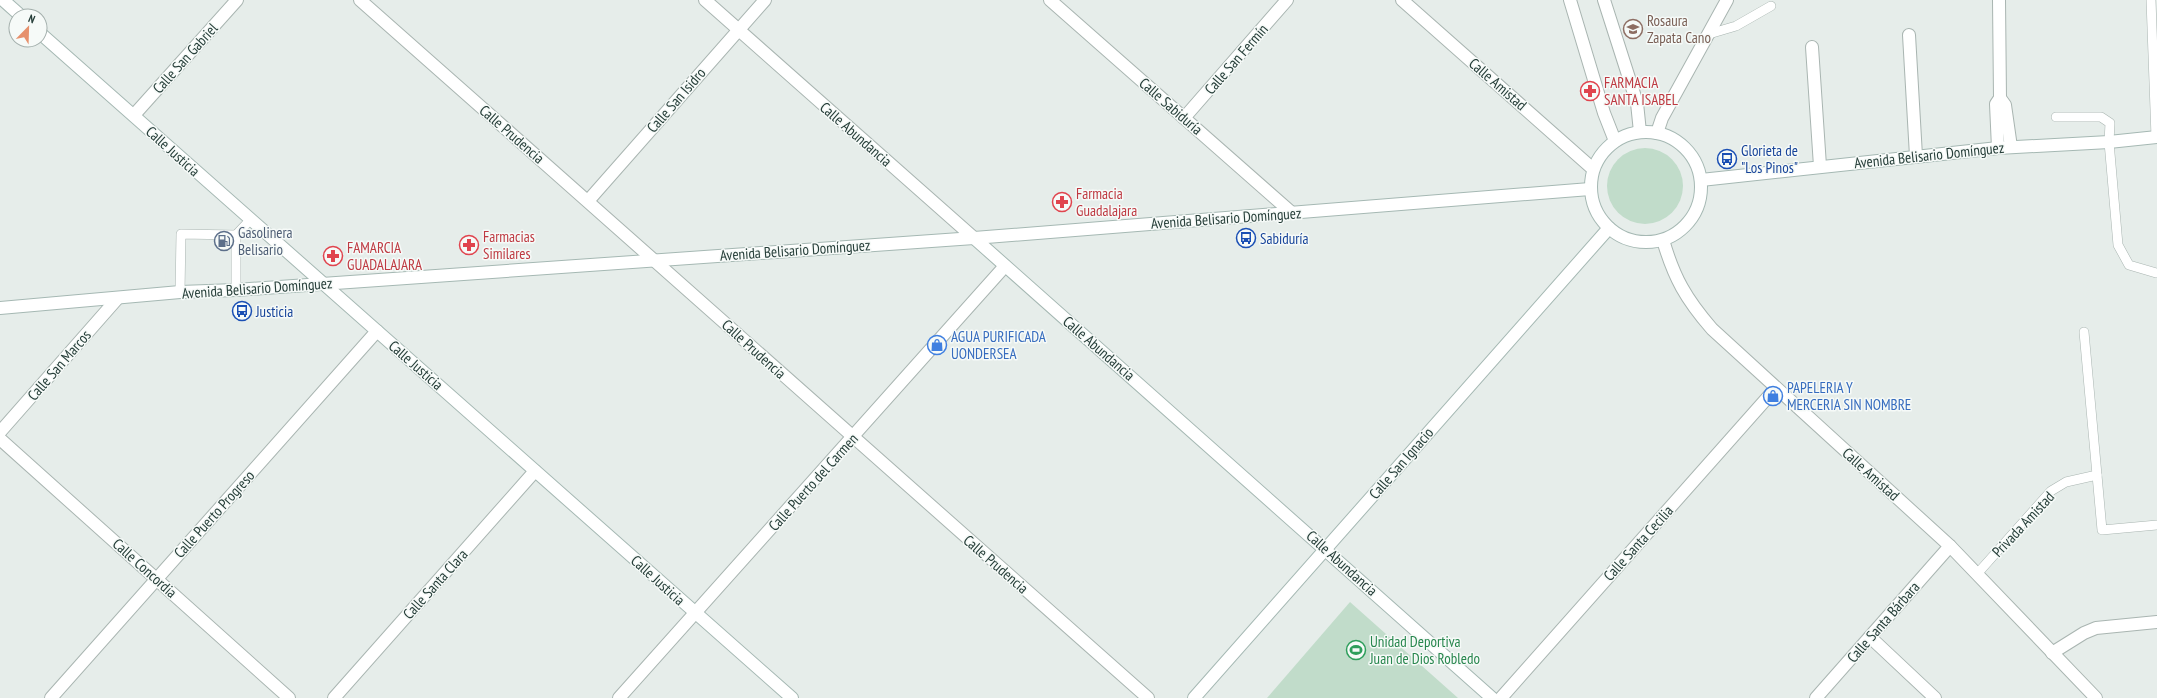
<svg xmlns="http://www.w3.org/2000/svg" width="2157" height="698" font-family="'PT Sans Narrow',sans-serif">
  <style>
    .green { fill: #c1dcca }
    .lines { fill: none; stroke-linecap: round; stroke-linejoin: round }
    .lane-casing { stroke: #a9b5b1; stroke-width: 10 }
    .street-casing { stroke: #a9b5b1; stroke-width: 14 }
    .secondary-casing { stroke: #a5b8b3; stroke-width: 14 }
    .lane { stroke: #fff; stroke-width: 9 }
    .street { stroke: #fff; stroke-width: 12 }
    .secondary { stroke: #fff; stroke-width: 12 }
    .labels { text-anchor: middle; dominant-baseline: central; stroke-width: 3; stroke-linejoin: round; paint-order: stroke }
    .education-label { font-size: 15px; fill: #785e54; stroke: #f6faf8; text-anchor: start }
    .street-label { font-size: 15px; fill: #263e39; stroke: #f6faf8 }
    .health-label { font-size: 15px; fill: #be3a42; stroke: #f6faf8; text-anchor: start }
    .transit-label { font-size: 15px; fill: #164399; stroke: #f6faf8; text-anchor: start }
    .service-label { font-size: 15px; fill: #4e5e75; stroke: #f6faf8; text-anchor: start }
    .shop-label { font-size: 15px; fill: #366cbe; stroke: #f6faf8; text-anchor: start }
    .leisure-label { font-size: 15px; fill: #27864d; stroke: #f6faf8; text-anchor: start }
  </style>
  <rect width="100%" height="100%" fill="#e6edea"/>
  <g class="green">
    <circle cx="1645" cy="186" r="38"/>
    <polygon points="1350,602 1458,698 1267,698"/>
  </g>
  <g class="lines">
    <defs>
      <g id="lane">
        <polyline points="2151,0 2156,137"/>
        <polyline points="1709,34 1736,26 1771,6"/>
        <polyline points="2056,117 2101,117 2110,123 2109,142 2118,245 2129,265 2156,273"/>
        <polyline points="236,290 236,235 251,219"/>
        <polyline points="180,292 181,234 236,235"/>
        <polyline points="2084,332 2102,530 2157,525"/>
        <polyline points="1977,574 2051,491 2066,482 2097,475"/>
      </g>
      <g id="street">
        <path d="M360 0C623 232 884 466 1148 698"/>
        <polyline points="705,0 974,238"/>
        <polyline points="1050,0 1292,213"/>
        <polyline points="1402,0 1593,169"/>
        <polyline points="1570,0 1604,113 1615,141"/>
        <polyline points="1604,0 1637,103 1640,132"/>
        <polyline points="1909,35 1916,156"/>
        <polyline points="1812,47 1820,166"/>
        <polyline points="2000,98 2005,105 2011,147"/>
        <polyline points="134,115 237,0"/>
        <polyline points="1184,118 1287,0"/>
        <polyline points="1657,133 1662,118 1727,0"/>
        <polyline points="1998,148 1996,104 2000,98 1999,0"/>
        <polyline points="588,201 765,0"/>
        <path d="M1663 240C1674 278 1686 299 1712 329L1950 546 2096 698"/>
        <polyline points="0,432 117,299"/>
        <polyline points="0,439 289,698"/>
        <polyline points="1870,637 1935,698"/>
        <polyline points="2052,653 2084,633 2096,628 2157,622"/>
        <polyline points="51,698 377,331"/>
        <polyline points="334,698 535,471"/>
        <polyline points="619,698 1005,266"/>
        <polyline points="1501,698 1776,388"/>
        <polyline points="1816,698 1950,546"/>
      </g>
      <g id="secondary">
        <polyline points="3,0 21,16"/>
        <polyline points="40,33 792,698"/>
        <circle cx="1646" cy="187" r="55"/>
        <polyline points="1701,180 1998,148 2109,142 2157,137"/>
        <polyline points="974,238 1492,698"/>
        <polyline points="0,308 180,292 236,290 974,238 1590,189"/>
        <polyline points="1194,698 1609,228"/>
      </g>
    </defs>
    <use href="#lane" class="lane-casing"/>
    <use href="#street" class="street-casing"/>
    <use href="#secondary" class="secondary-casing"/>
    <use href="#lane" class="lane"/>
    <use href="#street" class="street"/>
    <use href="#secondary" class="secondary"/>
  </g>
  <defs>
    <symbol id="school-ring" viewBox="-11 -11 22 22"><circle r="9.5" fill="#f6faf8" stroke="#8d6e63" stroke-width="1.5"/><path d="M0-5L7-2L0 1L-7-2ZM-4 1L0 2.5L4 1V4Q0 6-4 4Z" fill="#8d6e63"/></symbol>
    <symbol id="pharmacy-ring" viewBox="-11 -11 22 22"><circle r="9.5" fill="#f6faf8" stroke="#e0444e" stroke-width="1.5"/><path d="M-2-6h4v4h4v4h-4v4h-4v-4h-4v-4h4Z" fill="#e0444e"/></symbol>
    <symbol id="bus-ring" viewBox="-11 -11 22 22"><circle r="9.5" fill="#f6faf8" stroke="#1a4fb4" stroke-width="1.5"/><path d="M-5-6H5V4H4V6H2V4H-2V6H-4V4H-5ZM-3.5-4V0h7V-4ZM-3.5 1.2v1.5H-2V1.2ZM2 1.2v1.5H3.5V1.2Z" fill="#1a4fb4"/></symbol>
    <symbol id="fuel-ring" viewBox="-11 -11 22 22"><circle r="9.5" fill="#f6faf8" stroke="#5c6f8a" stroke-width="1.5"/><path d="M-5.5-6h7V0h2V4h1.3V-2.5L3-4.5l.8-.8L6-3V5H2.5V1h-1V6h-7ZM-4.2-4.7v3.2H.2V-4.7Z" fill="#5c6f8a"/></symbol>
    <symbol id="shop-ring" viewBox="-11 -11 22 22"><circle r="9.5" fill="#f6faf8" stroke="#3f7fe0" stroke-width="1.5"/><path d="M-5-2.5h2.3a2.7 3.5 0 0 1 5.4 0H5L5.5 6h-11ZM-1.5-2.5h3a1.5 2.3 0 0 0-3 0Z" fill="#3f7fe0"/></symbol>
    <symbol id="stadium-ring" viewBox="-11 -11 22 22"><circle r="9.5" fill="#f6faf8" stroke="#2e9e5b" stroke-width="1.5"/><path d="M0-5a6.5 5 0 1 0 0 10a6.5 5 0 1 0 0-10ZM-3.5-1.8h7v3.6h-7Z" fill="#2e9e5b"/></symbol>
  </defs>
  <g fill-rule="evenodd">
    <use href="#school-ring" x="1622" y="18" width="22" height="22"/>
    <use href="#pharmacy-ring" x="1579" y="80" width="22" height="22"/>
    <use href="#bus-ring" x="1716" y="148" width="22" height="22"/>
    <use href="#pharmacy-ring" x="1051" y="191" width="22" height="22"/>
    <use href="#bus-ring" x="1235" y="227" width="22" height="22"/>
    <use href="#fuel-ring" x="213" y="230" width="22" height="22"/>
    <use href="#pharmacy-ring" x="458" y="234" width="22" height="22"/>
    <use href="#pharmacy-ring" x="322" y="245" width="22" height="22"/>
    <use href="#bus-ring" x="231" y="300" width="22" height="22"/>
    <use href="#shop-ring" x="926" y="334" width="22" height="22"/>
    <use href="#shop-ring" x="1762" y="385" width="22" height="22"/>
    <use href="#stadium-ring" x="1345" y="639" width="22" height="22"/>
  </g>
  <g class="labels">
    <g class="education-label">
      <text x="1647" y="20">Rosaura<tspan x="1647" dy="17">Zapata Cano</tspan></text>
    </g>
    <g class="street-label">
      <text transform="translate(185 58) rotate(-48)">Calle San Gabriel</text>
      <text transform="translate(1236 59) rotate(-49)">Calle San Fermín</text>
      <text transform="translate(1498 84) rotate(41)">Calle Amistad</text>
      <text transform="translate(676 100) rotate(-49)">Calle San Isidro</text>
      <text transform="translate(1171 106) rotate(41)">Calle Sabiduría</text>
      <text transform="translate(512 134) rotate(41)">Calle Prudencia</text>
      <text transform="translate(856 134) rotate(41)">Calle Abundancia</text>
      <text transform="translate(173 151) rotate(42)">Calle Justicia</text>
      <text transform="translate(1929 155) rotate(-6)">Avenida Belisario Domínguez</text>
      <text transform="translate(1226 218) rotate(-4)">Avenida Belisario Domínguez</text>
      <text transform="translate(795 250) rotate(-4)">Avenida Belisario Domínguez</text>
      <text transform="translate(257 288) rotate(-4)">Avenida Belisario Domínguez</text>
      <text transform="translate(1099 348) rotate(41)">Calle Abundancia</text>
      <text transform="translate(754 349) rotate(42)">Calle Prudencia</text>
      <text transform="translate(59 365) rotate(-49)">Calle San Marcos</text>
      <text transform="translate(416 365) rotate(41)">Calle Justicia</text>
      <text transform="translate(1401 463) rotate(-49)">Calle San Ignacio</text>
      <text transform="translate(1871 474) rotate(42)">Calle Amistad</text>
      <text transform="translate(813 482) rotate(-48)">Calle Puerto del Carmen</text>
      <text transform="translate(214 514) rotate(-48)">Calle Puerto Progreso</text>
      <text transform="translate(2023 524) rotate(-47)">Privada Amistad</text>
      <text transform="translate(1638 543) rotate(-48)">Calle Santa Cecilia</text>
      <text transform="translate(1342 563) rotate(42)">Calle Abundancia</text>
      <text transform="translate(996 564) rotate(41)">Calle Prudencia</text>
      <text transform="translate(145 568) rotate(42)">Calle Concordia</text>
      <text transform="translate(658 580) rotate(42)">Calle Justicia</text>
      <text transform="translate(435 584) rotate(-48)">Calle Santa Clara</text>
      <text transform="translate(1883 622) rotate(-49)">Calle Santa Bárbara</text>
    </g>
    <g class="health-label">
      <text x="1604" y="82">FARMACIA<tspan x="1604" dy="17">SANTA ISABEL</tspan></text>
      <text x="1076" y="193">Farmacia<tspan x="1076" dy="17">Guadalajara</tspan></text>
      <text x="483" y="236">Farmacias<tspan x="483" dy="17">Similares</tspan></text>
      <text x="347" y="247">FAMARCIA<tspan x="347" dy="17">GUADALAJARA</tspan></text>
    </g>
    <g class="transit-label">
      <text x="1741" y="150">Glorieta de<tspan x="1741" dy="17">"Los Pinos"</tspan></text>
      <text x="1260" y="238">Sabiduría</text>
      <text x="256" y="311">Justicia</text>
    </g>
    <g class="service-label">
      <text x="238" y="232">Gasolinera<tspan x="238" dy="17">Belisario</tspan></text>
    </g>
    <g class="shop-label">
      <text x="951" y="336">AGUA PURIFICADA<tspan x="951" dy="17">UONDERSEA</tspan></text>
      <text x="1787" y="387">PAPELERIA Y<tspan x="1787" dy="17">MERCERIA SIN NOMBRE</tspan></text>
    </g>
    <g class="leisure-label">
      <text x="1370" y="641">Unidad Deportiva<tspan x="1370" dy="17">Juan de Dios Robledo</tspan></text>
    </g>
  </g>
  <g transform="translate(28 28) rotate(23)"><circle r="19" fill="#f6faf8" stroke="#a3afac"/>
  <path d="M0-3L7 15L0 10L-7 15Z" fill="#e6906c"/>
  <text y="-6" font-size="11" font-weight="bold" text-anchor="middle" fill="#263e39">N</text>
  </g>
</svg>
